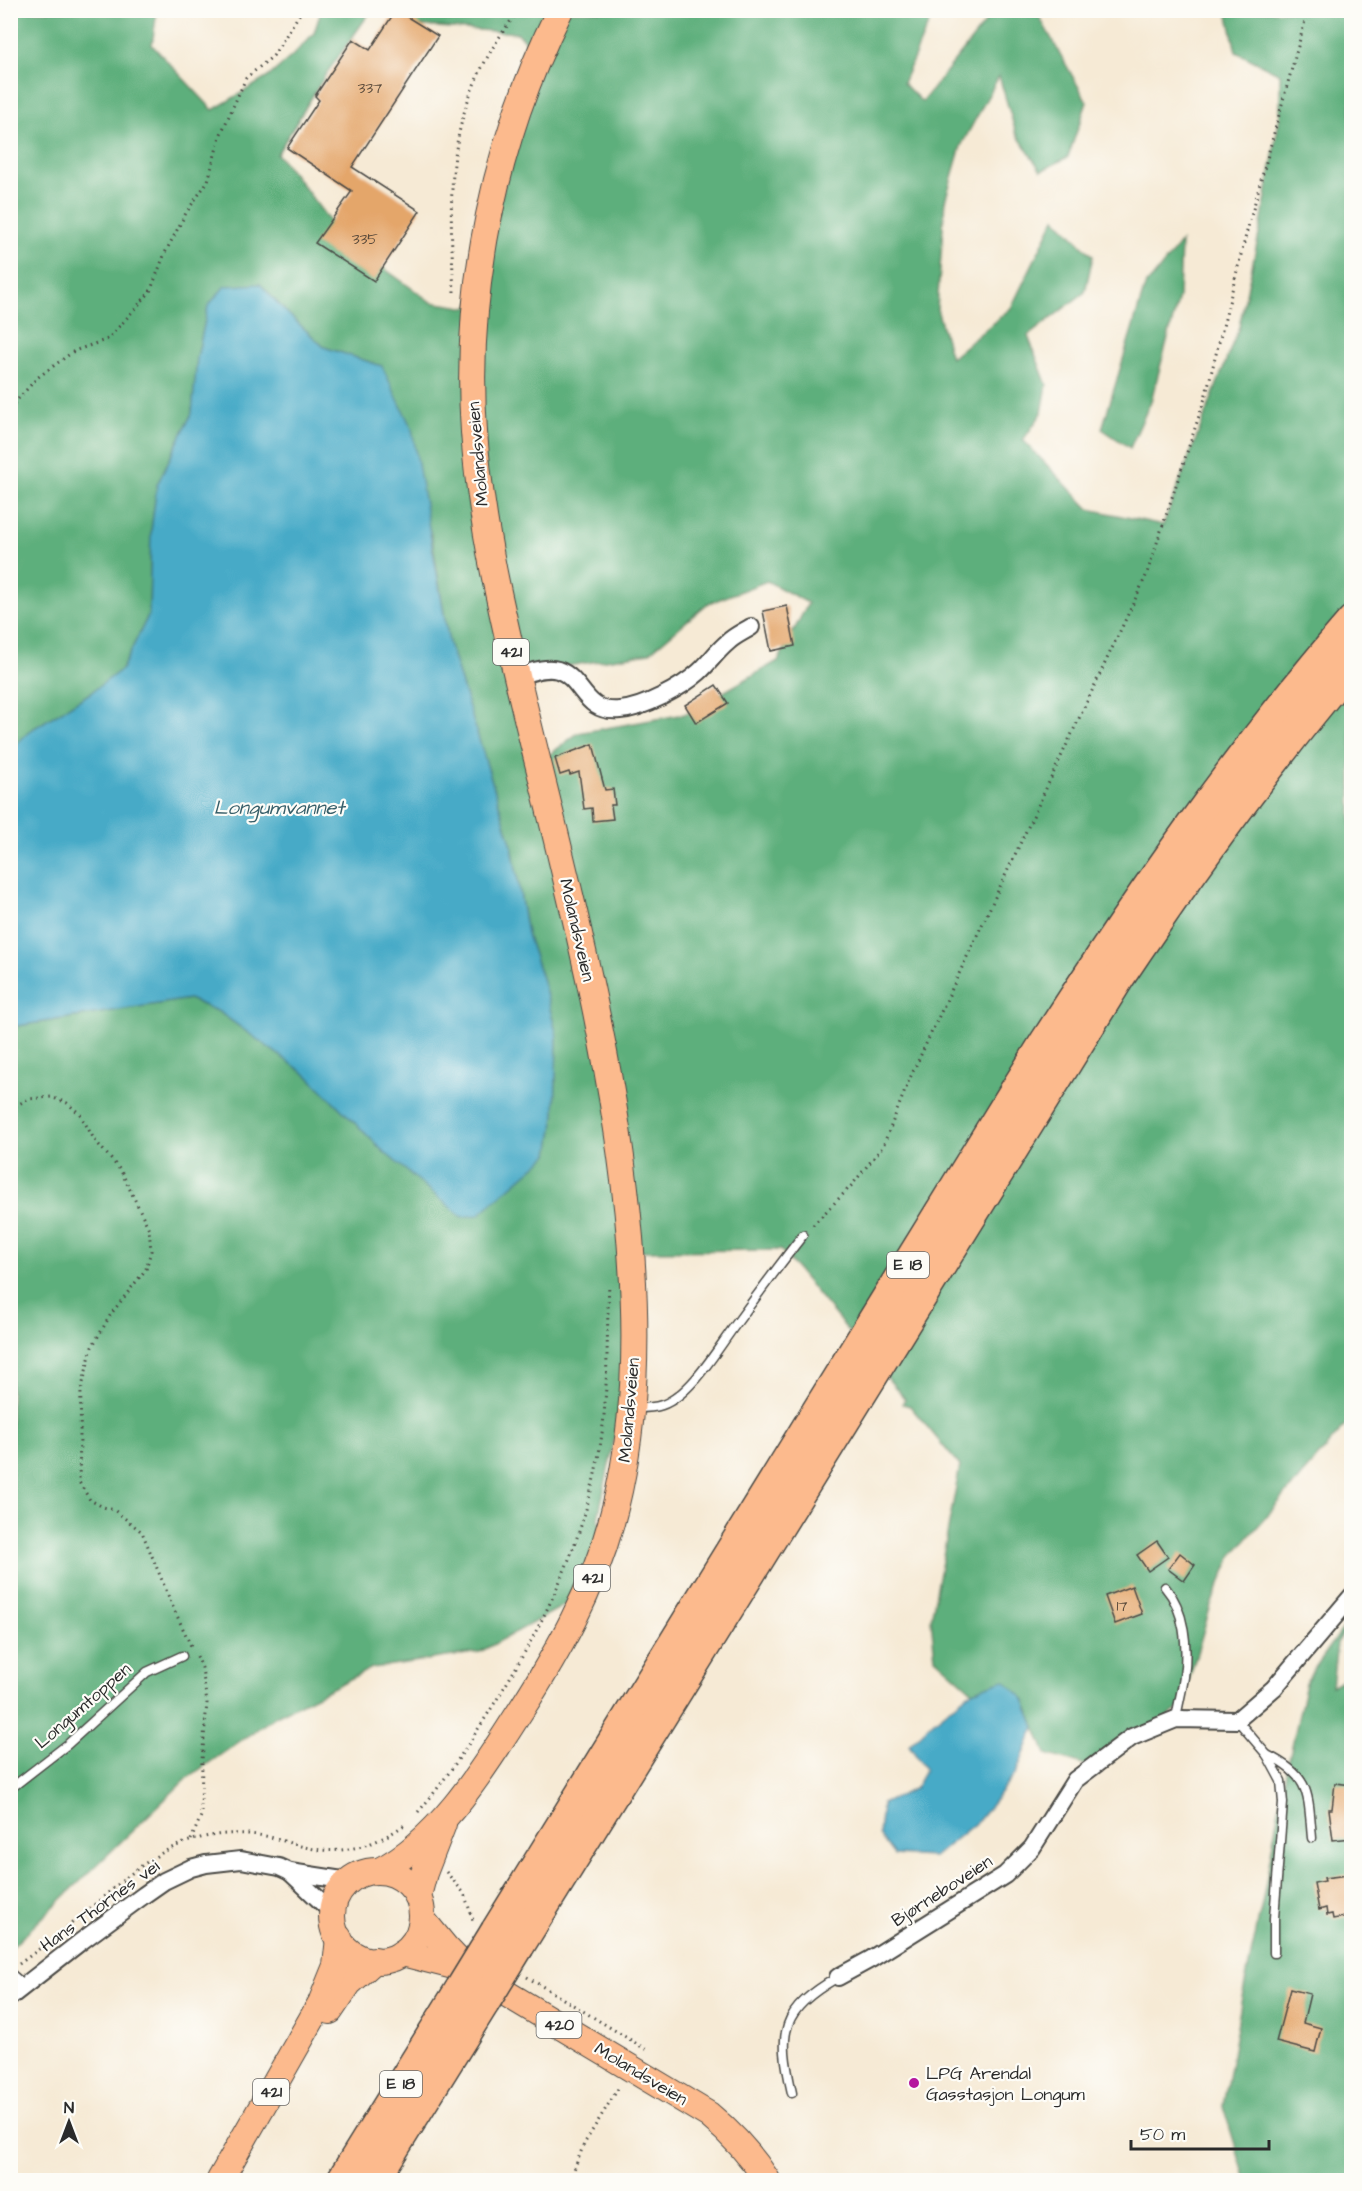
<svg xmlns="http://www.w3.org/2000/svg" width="1362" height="2191" font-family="'Architects Daughter',sans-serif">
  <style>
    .forest { fill: #5daf7b; stroke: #446d53; stroke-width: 1.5; fill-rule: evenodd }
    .water { fill: #47aac7; stroke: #396a79; stroke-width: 1.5 }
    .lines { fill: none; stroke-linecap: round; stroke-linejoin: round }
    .stream { stroke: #47aac7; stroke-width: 5 }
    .building { fill: #e4a66b }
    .service-casing { stroke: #494844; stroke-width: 11 }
    .minor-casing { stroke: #494844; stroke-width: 20 }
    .primary-casing { stroke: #494844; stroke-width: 28 }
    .motorway-casing { stroke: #494844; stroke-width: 33 }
    .path { stroke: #494844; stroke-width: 3; stroke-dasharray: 1.5 4.5; stroke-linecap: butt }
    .service { stroke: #fff; stroke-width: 8 }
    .minor { stroke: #fff; stroke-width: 16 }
    .primary { stroke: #fcba8d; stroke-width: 26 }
    .motorway { stroke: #fcba8d; stroke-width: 30 }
    .motorway-bridge-casing { stroke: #494844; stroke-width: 33; stroke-linecap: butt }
    .motorway-bridge { stroke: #fcba8d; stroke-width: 30 }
    .poi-dot { fill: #b5179e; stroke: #fdfcf7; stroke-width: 2 }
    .labels { text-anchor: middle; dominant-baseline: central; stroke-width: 4.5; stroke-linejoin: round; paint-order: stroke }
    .number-label { font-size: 15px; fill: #594a3b }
    .shield { fill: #fdfcf7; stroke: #6a6a68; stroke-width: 1.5 }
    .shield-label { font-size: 16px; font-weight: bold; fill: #2b2b2b }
    .street-label { font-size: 18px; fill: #2b2b2b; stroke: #fdfcf7 }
    .poi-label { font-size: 18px; fill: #2b2b2b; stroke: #fdfcf7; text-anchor: start }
    .water-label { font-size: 20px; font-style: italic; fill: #365e69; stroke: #fdfcf7 }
  </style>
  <rect width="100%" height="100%" fill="#fdfcf7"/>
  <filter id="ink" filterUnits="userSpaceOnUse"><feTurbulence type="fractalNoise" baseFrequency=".0167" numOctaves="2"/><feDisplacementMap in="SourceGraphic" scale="12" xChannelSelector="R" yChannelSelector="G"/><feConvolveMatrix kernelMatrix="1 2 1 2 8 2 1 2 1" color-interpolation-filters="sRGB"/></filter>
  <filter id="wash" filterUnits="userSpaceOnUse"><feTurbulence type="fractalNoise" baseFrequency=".008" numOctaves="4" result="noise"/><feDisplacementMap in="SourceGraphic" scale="24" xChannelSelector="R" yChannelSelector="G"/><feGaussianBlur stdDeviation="1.35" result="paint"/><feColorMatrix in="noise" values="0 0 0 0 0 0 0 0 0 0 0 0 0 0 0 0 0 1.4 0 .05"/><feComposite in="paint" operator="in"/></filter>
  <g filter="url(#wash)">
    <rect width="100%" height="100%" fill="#f6ead5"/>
    <g class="forest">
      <path d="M11 11H157L152 45 213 110 268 77 293 55 314 33 321 11H371L326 74 277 154 304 187 343 239 431 302 469 308 540 60 518 33 411 25 378 11H934L903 83 922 102 985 23 987 11H1036L1087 102 1068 157 1041 171 1016 133 999 76 961 146 945 201 937 309 951 358 1011 308 1055 218 1093 256 1085 292 1028 336 1047 385 1042 413 1023 440 1089 509 1163 525 1239 327 1261 225 1280 115V74L1236 52 1227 11H1351V1419L1232 1556 1211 1605 1181 1707 1093 1768 1046 1754 1024 1699 1004 1681 972 1691 935 1658 931 1619 960 1466 910 1406 903 1404 905 1399 781 1250 633 1251 622 1403 598 1518 603 1537 565 1605 480 1652 372 1668 276 1716 186 1779 11 1948V1027L189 999 219 1012 307 1075 384 1152 549 1154 555 1115 557 1036 543 981 527 934 512 846 449 643 432 538 382 366 324 347 285 311 260 284 208 306 197 358 192 413 157 485 151 531 149 614 122 669 89 694 31 730 11 749ZM767 581 808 603 778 661 685 714 578 733 545 758 537 739 507 695 542 670 649 653 707 604Z"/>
      <polygon points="1181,242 1179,297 1151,401 1130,448 1102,429 1146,283 1151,280"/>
      <polygon points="1351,1617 1351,1621 1337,1643 1332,1686 1351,1675 1351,2180 1246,2180 1223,2106 1242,1998 1264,1894 1283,1786 1307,1679"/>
    </g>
    <g class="water">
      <polygon points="260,284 285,311 324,347 382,366 412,429 449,643 512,846 527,934 543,981 557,1036 555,1115 549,1154 478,1215 462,1217 384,1152 307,1075 219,1012 189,999 11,1027 11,749 31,730 89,694 122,669 149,614 151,531 157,485 192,413 197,358 208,306 225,286"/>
      <polygon points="1004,1680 1024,1699 1035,1727 1016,1773 979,1820 934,1857 894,1855 879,1835 882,1804 916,1788 925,1769 909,1745 934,1721 972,1691"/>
    </g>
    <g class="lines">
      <polyline class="stream" points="864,2178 866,2180"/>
    </g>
    <g id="blocks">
      <g class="building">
        <polygon points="396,10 438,36 352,167 420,211 374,281 315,243 352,191 287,148 319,100 315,96 353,39 370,50"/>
        <polygon points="787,606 795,646 771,651 763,611"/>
        <polygon points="716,685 728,703 696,723 685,705"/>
        <polygon points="593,744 605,790 613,789 615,805 611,805 613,819 593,821 592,808 584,809 579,772 570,775 569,772 560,775 555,758"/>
        <polygon points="1157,1541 1168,1557 1148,1571 1137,1555"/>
        <polygon points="1180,1553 1195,1565 1184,1581 1168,1569"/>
        <polygon points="1132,1586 1142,1614 1115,1624 1105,1596"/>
        <polygon points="1335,1783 1352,1785 1352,1838 1333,1840 1329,1809 1332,1809"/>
        <polygon points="1348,1875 1352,1896 1352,1900 1348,1900 1350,1916 1333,1919 1332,1914 1327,1915 1326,1908 1319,1910 1314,1883 1325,1881 1324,1878"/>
        <polygon points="1290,1989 1310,1994 1303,2023 1321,2028 1315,2052 1276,2042"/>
      </g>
    </g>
  </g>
  <g filter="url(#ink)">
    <use href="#blocks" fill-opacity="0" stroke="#494844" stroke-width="1.5"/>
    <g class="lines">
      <defs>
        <g id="service">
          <path d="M635 1408C644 1408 654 1408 662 1405 691 1395 718 1348 736 1324 758 1294 780 1264 803 1235"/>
          <path d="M1165 1587C1185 1610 1188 1647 1184 1677 1182 1691 1178 1705 1176 1719"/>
          <polyline points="1237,1720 1267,1755 1281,1781 1283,1803 1274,1918 1274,1953"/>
          <path d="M1267 1755C1311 1776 1308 1794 1312 1838"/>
          <polyline points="10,1789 68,1744 147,1672 182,1656"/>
          <polyline points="10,1973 25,1986"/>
          <path d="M792 2093C778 2031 780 2011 838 1977"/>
        </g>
        <g id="minor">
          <path d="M517 676C529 673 545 666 558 670 584 679 583 714 620 710 644 708 681 688 699 672 709 663 717 651 728 642 734 636 743 632 751 627"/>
          <polyline points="290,1872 333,1913"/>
          <polyline points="838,1977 871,1959 1005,1875 1032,1848 1075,1780 1132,1737 1176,1719 1237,1720 1274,1688 1352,1596"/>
          <polyline points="10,1997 79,1943 144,1895 164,1881 191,1868 206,1864 241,1860 279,1867 290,1872 349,1881"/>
        </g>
        <g id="primary">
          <path d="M379 1871C441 1840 485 1766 521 1710 558 1652 593 1590 611 1523 637 1430 638 1334 630 1238 615 1060 568 887 526 714 504 622 481 528 474 432 464 288 495 140 560 10"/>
          <circle cx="377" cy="1916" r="45"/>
          <polyline points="418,1896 424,1873 443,1824"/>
          <path d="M422 1919 445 1947 467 1970 709 2115C732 2134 751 2155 767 2180"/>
          <polyline points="402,1953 465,1969"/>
          <polyline points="330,2011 349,1983 375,1960"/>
          <polyline points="220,2180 321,2003 336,1966 339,1938"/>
        </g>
        <g id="motorway">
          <path d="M496 1931 1045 1042C1139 896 1238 753 1352 621"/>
          <path d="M519 1946 1119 978C1191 870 1268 764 1352 664"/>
          <polyline points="342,2180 461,1988"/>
          <polyline points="374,2180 484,2003"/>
        </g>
      </defs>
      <use href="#service" class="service-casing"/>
      <use href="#minor" class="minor-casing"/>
      <use href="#primary" class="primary-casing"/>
      <use href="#motorway" class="motorway-casing"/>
      <g class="path">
        <path d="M454 292C448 180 446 103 519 10"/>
        <polyline points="10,408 37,378 74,351 108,339 150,292 165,253 186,213 208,181 220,136 246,78 273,56 302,10"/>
        <polyline points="10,1109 28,1099 51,1097 67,1103 80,1114 94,1139 121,1171 149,1229 151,1251 146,1269 111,1314 92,1347 81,1391 79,1482 90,1500 103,1507 114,1510 142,1532 173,1607 191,1646"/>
        <polyline points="813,1225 852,1185 883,1146 910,1078 1146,576 1205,398 1247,231 1308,10"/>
        <path d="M418 1812C442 1785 462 1754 482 1723 536 1639 582 1552 599 1453 609 1397 606 1341 609 1284"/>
        <polyline points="191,1840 201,1816 202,1760 207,1703 202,1668 196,1654"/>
        <polyline points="446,1872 464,1893 473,1920"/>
        <path d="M19 1964C45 1945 70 1925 94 1905 124 1879 154 1851 193 1840 216 1833 241 1832 265 1836 280 1839 294 1845 309 1848 344 1856 379 1844 407 1823"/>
        <polyline points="527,1977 647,2050"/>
        <polyline points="570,2180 584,2144 619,2087"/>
      </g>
      <use href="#service" class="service"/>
      <use href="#minor" class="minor"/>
      <use href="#primary" class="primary"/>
      <use href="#motorway" class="motorway"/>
      <defs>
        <g id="motorway-bridge">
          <polyline points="461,1988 496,1931"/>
          <polyline points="484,2003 519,1946"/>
        </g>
      </defs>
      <use href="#motorway-bridge" class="motorway-bridge-casing"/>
      <use href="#motorway-bridge" class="motorway-bridge"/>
    </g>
  </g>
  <circle class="poi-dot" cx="914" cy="2083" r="6"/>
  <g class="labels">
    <g class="number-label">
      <text x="370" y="88">337</text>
      <text x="365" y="239">335</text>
      <text x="1122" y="1606">17</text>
    </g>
    <g class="shield">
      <rect x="493" y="639" width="36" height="26" rx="4.5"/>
      <rect x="887" y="1252" width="42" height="26" rx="4.5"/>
      <rect x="574" y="1565" width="36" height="26" rx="4.5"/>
      <rect x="536.5" y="2012" width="45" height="26" rx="4.5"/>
      <rect x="380" y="2071" width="42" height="26" rx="4.5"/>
      <rect x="253" y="2079" width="36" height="26" rx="4.5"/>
    </g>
    <g class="shield-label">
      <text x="511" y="652">421</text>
      <text x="908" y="1265">E 18</text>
      <text x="592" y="1578">421</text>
      <text x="559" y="2025">420</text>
      <text x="401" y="2084">E 18</text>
      <text x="271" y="2092">421</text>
    </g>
    <g class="street-label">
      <text transform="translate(478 454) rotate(-95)">Molandsveien</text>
      <text transform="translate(577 930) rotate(77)">Molandsveien</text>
      <text transform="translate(629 1410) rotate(-85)">Molandsveien</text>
      <text transform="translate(83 1706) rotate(-41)">Longumtoppen</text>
      <text transform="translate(942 1891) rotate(-33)">Bjørneboveien</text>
      <text transform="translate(100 1906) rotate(-36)">Hans Thornes vei</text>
      <text transform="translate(641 2074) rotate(31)">Molandsveien</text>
    </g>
    <g class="poi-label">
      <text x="926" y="2073">LPG Arendal<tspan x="926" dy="21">Gasstasjon Longum</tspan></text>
    </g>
    <g class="water-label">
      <text x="279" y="808">Longumvannet</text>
    </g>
  </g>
  <rect width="1362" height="2191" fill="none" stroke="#fdfcf7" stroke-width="36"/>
  <g transform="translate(69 2122)" stroke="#fdfcf7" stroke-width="4.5" paint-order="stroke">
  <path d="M0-4.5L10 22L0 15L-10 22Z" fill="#2b2b2b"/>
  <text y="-9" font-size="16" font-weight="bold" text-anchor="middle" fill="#2b2b2b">N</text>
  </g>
  <path d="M1131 2140v9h138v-9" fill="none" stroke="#2b2b2b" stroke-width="3"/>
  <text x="1140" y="2140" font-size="18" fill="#2b2b2b" stroke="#fdfcf7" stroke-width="4.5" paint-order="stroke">50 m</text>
</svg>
